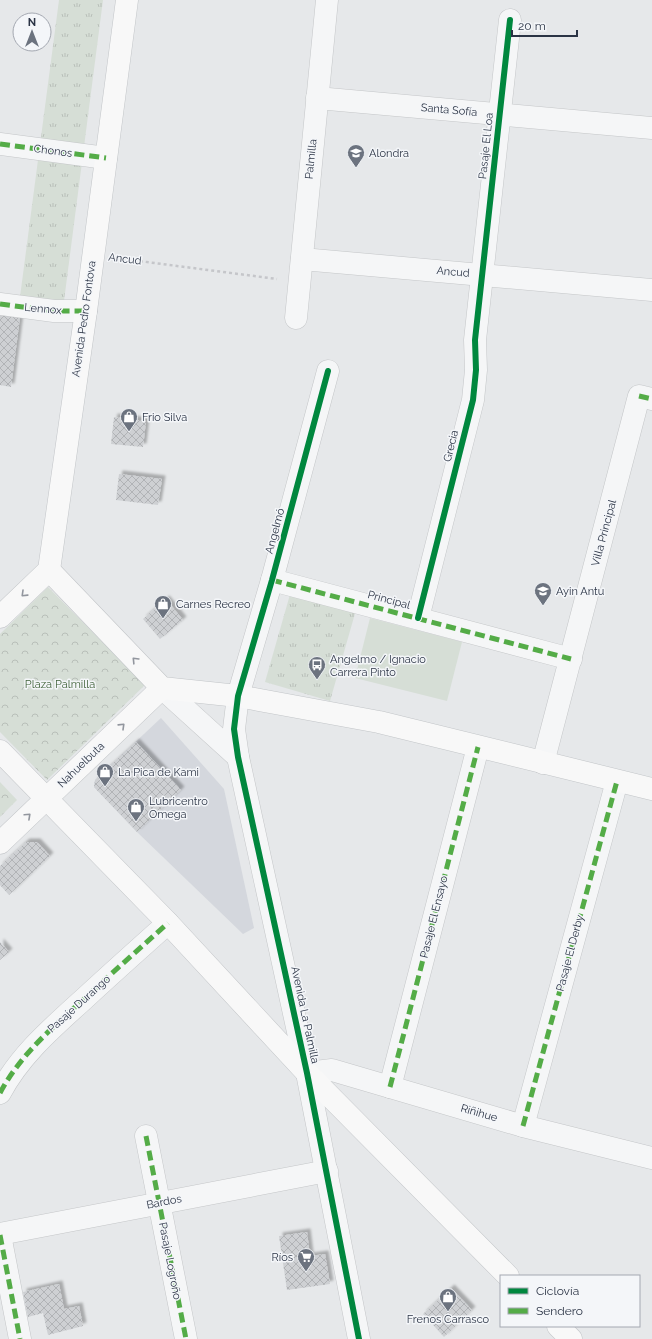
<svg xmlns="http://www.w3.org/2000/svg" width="652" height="1339" font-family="Raleway,sans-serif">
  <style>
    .built { fill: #d4d7dd }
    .grass { fill: url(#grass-tufts) }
    .park { fill: url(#park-crowns) }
    .garden { fill: #d6ded6 }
    .building { fill: url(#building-cross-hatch); filter: url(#shadow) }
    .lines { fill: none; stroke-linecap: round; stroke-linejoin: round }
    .minor-casing { stroke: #c4c6c8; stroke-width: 23 }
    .major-casing { stroke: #c2c5c8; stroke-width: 23 }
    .path { stroke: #c5c6ca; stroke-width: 2.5; stroke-dasharray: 3 3; stroke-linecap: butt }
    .minor { stroke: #f5f6f7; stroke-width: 22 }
    .major { stroke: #f8f8f8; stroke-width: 22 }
    .quiet { stroke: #54ac47; stroke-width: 5; stroke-dasharray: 10 5; stroke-linecap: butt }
    .cycleway-casing { stroke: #f4f6f9; stroke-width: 8 }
    .cycleway { stroke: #00873e; stroke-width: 6 }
    .oneway { stroke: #92969e }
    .labels { text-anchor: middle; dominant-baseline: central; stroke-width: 3; stroke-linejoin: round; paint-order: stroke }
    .street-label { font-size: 11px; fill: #2b3445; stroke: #f4f6f9 }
    .poi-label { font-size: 11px; fill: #2b3445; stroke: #f4f6f9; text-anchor: start }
    .park-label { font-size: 11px; fill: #3f6138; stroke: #f4f6f9 }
  </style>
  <defs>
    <pattern id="grass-tufts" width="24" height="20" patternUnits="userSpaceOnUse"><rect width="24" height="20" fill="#d6ded6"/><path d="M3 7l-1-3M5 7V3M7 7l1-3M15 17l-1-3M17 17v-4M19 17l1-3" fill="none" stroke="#b8bfb9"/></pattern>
    <pattern id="park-crowns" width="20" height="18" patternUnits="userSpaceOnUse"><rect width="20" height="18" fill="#d6ded6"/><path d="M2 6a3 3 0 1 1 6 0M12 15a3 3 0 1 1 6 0" fill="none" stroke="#b8bfb9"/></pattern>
    <pattern id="building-cross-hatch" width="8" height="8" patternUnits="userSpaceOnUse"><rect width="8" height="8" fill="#ced0d3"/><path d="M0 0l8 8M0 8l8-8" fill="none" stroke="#b1b3b6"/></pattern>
    <filter id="shadow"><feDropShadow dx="3.5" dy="-3.5" stdDeviation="1" flood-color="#0004"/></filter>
  </defs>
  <rect width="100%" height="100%" fill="#e6e8ea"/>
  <polygon class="built" points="161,718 224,789 254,928 243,934 137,832 94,787 95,780"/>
  <g class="grass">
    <polygon points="59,0 103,0 64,301 20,297"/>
    <polygon points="291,591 356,610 330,701 265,682"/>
  </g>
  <g class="park">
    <polygon points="48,587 145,685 47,780 0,732 0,634"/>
    <polygon points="0,782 17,800 0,817"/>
  </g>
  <polygon class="garden" points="370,618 462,642 447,701 355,678"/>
  <g class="building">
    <polygon points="0,315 20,317 11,387 0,385"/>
    <polygon points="114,417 146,421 143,447 111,444"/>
    <polygon points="119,474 162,479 158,505 116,500"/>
    <polygon points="166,599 183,620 160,639 143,619"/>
    <polygon points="136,742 181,790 137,832 94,787 95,780"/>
    <polygon points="26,842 37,842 50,856 9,895 0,885 0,866"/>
    <polygon points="0,942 9,952 0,960"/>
    <polygon points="307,1232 310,1256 325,1254 330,1284 287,1290 279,1236"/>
    <polygon points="59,1284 64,1309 79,1306 83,1326 48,1335 43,1313 28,1317 23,1292"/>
    <polygon points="451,1288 472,1310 444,1337 423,1314"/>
  </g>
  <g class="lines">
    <defs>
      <g id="minor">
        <polyline points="317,98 652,128"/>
        <polyline points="0,144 106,158"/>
        <polyline points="302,259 652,290"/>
        <polyline points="0,304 54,311 86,311"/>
        <polyline points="296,318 327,0"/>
        <polyline points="328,371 272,580 238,696 234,729 238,757 307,1073 359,1339"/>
        <polyline points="272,580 571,659"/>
        <polyline points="418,618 473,400 476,370 475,340 510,20"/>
        <polyline points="162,688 238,757"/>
        <polyline points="543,763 639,396 652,399"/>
        <polyline points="307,1073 332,1070 523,1126 652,1158"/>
        <polyline points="390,1087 478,747"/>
        <path d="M0 1093C20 1055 53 1027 85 998 112 973 140 948 168 923"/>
        <polyline points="523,1126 617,781"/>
        <polyline points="146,1136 186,1339"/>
        <polyline points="0,1234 327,1171"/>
        <polyline points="0,1235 20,1339"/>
      </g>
      <g id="major">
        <polyline points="49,570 162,688 238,696 379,722 652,789"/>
        <polyline points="0,617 49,570 86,311 127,0"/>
        <polyline points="0,751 168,923 307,1073 508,1276"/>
        <polyline points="0,843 162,688"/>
        <polyline points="558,1326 571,1339"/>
      </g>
    </defs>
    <use href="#minor" class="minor-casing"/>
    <use href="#major" class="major-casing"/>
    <polyline class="path" points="116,258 277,279"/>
    <use href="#minor" class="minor"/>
    <use href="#major" class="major"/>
    <g class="quiet">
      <polyline points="0,144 106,158"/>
      <polyline points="0,304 54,311 86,311"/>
      <polyline points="639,396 652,399"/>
      <polyline points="272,580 571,659"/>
      <polyline points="390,1087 478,747"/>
      <path d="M0 1093C20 1055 53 1027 85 998 112 973 140 948 168 923"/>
      <polyline points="523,1126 617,781"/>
      <polyline points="146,1136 186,1339"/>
      <polyline points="0,1235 20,1339"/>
    </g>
    <defs>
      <g id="cycleway">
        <polyline points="328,371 272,580 238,696 234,729 238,757 307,1073 359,1339"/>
        <polyline points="418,618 473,400 476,370 475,340 510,20"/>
      </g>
    </defs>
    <use href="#cycleway" class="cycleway-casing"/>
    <use href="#cycleway" class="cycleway"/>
  </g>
  <defs><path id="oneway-chevron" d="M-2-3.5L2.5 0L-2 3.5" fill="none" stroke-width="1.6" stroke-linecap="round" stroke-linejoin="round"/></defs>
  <g class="oneway">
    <use href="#oneway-chevron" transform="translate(24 594) rotate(136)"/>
    <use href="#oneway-chevron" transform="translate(135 660) rotate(-134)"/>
    <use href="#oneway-chevron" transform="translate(122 726) rotate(-44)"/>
    <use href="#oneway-chevron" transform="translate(28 816) rotate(-43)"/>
  </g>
  <defs>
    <symbol id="school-pin" viewBox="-11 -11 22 30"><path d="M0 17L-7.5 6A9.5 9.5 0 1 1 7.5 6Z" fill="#6c737f" stroke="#f4f6f9"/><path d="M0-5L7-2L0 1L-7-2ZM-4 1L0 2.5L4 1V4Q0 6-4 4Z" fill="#fff"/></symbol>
    <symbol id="shop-pin" viewBox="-11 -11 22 30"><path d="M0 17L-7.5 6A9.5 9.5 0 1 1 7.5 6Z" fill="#6c737f" stroke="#f4f6f9"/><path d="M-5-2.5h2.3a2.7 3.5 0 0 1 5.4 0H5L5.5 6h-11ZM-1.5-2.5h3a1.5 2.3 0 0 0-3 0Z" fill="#fff"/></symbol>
    <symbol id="bus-pin" viewBox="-11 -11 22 30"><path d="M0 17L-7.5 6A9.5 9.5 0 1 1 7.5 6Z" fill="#6c737f" stroke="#f4f6f9"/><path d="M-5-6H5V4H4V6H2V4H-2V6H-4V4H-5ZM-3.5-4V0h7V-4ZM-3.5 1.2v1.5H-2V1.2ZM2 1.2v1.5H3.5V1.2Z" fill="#fff"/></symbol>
    <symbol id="supermarket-pin" viewBox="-11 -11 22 30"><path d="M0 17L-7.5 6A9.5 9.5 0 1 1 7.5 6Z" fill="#6c737f" stroke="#f4f6f9"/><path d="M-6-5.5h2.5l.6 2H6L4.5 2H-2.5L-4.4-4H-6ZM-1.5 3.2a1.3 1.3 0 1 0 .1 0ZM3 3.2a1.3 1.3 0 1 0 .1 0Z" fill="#fff"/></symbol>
  </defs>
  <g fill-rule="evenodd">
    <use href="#school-pin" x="346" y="143" width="20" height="27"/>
    <use href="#shop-pin" x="119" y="407" width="20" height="27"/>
    <use href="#school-pin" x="533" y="581" width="20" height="27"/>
    <use href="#shop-pin" x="153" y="594" width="20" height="27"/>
    <use href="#bus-pin" x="307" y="655" width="20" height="27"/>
    <use href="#shop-pin" x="95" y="762" width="20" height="27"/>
    <use href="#shop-pin" x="126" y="797" width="20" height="27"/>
    <use href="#supermarket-pin" x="296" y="1247" width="20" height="27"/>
    <use href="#shop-pin" x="438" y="1287" width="20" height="27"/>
  </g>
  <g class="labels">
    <g class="street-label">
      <text transform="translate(449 110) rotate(5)">Santa Sofía</text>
      <text transform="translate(486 146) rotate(-84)">Pasaje El Loa</text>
      <text transform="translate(53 151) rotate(7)">Chonos</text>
      <text transform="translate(311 159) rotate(-84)">Palmilla</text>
      <text transform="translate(125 259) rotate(7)">Ancud</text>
      <text transform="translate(453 272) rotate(5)">Ancud</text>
      <text transform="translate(43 309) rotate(5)">Lennox</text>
      <text transform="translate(84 319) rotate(-82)">Avenida Pedro Fontova</text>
      <text transform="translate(451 446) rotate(-76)">Grecia</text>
      <text transform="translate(275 531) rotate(-75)">Angelmó</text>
      <text transform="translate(604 533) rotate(-75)">Villa Principal</text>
      <text transform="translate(389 600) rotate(15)">Principal</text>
      <text transform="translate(81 765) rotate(-44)">Nahuelbuta</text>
      <text transform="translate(434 917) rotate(-76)">Pasaje El Ensayo</text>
      <text transform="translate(570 953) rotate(-75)">Pasaje El Derby</text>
      <text transform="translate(79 1004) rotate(-42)">Pasaje Durango</text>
      <text transform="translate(305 1015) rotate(78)">Avenida La Palmilla</text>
      <text transform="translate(479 1113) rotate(16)">Riñihue</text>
      <text transform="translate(164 1202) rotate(-11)">Bardos</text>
      <text transform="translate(170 1261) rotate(79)">Pasaje Logroño</text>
    </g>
    <g class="poi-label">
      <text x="369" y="153">Alondra</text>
      <text x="142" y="417">Frio Silva</text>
      <text x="556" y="591">Ayin Antu</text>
      <text x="176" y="604">Carnes Recreo</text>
      <text x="330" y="659">Angelmo / Ignacio<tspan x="330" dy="13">Carrera Pinto</tspan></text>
      <text x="118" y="772">La Pica de Kami</text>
      <text x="149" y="801">Lubricentro<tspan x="149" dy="13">Omega</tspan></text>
      <text x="293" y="1257" text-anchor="end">Ríos</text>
      <text x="448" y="1319" text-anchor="middle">Frenos Carrasco</text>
    </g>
    <g class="park-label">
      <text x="60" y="684">Plaza Palmilla</text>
    </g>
  </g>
  <rect x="500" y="1275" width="140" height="52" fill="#f4f6f9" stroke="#a4a8b1"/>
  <rect x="508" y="1288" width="20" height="6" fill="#00873e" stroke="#a4a8b1"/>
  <text x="536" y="1295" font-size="12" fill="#2b3445">Ciclovía</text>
  <rect x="508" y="1308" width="20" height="6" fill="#54ac47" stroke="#a4a8b1"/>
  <text x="536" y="1315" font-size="12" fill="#2b3445">Sendero</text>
  <g transform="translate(32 32)"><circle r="19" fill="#f4f6f9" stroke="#a4a8b1"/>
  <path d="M0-3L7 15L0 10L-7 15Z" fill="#6c737f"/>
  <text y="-6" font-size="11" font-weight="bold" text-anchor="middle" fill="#2b3445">N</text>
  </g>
  <path d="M512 30v6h65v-6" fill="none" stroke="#2b3445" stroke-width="2"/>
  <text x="518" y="30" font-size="12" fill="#2b3445" stroke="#f4f6f9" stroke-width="3" paint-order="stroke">20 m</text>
</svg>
